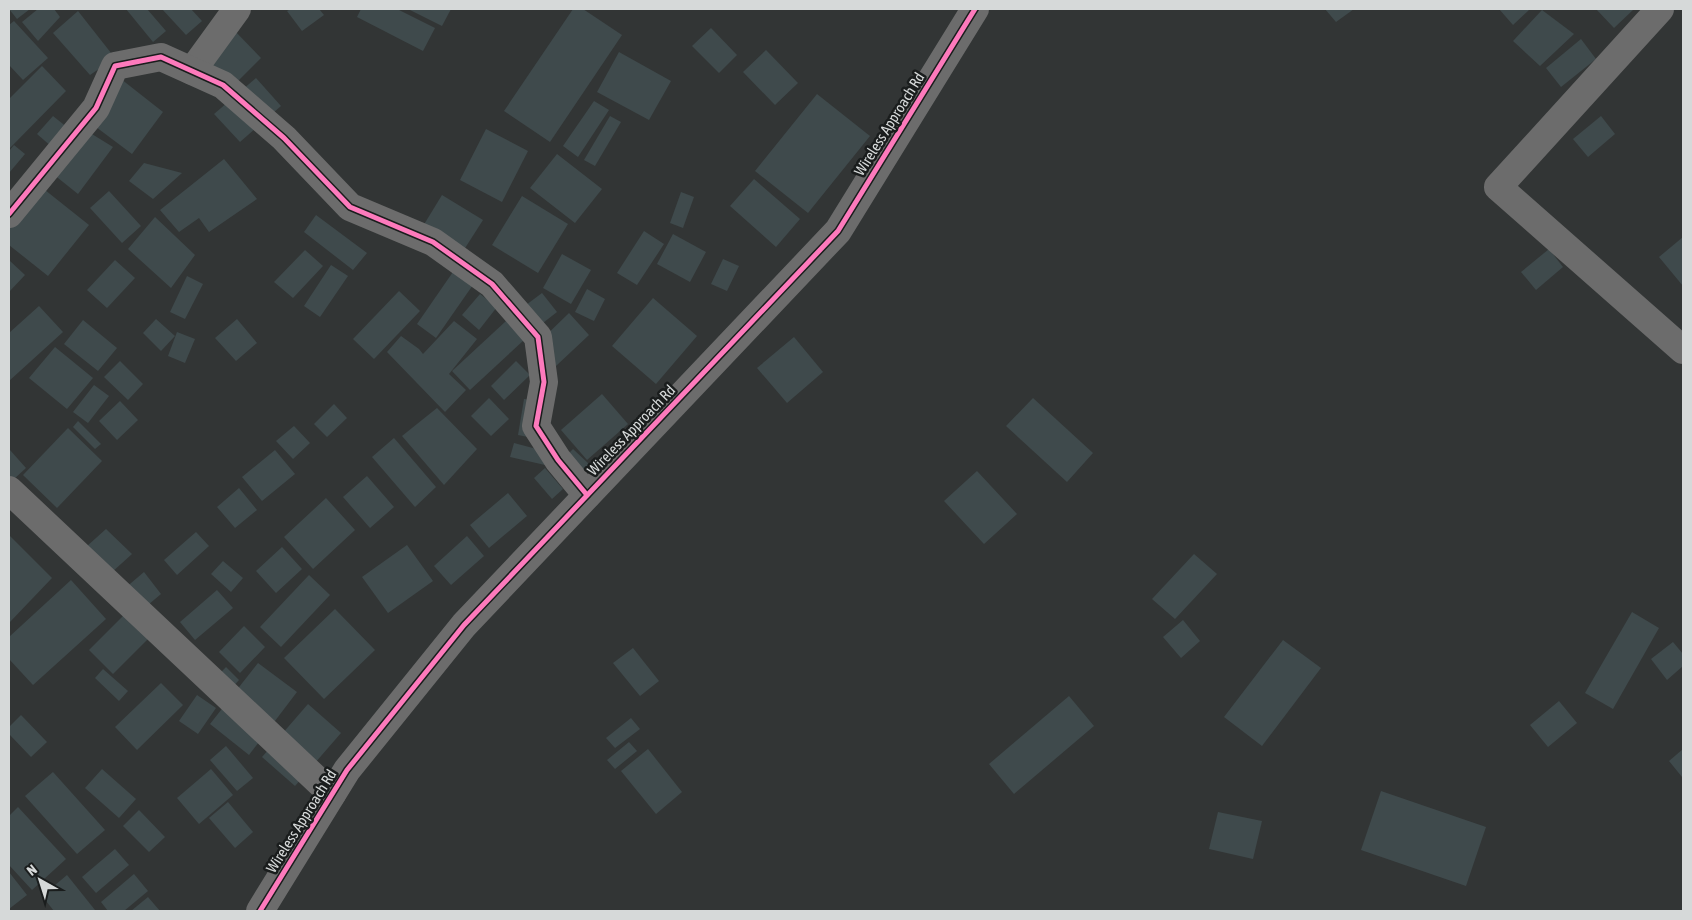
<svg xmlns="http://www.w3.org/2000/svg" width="1692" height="920" font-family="'Asap Condensed',sans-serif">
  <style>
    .building { fill: #3f4a4c }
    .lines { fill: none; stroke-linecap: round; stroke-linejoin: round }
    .minor { stroke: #6c6c6c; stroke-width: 28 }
    .tertiary { stroke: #6c6c6c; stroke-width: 28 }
    .cycleway-casing { stroke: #1a1d1d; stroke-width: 8 }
    .cycleway { stroke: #fd7abc; stroke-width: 5 }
    .labels { text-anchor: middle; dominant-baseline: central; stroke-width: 5; stroke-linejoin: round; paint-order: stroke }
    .street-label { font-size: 15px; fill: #d6d9d9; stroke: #1a1d1d }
  </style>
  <rect width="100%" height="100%" fill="#323535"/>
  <g class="building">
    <polygon points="9,9 30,9 17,19"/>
    <polygon points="38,9 54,9 60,17 38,41 22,22"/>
    <polygon points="126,9 147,9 166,31 153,42"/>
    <polygon points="162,9 191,9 202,21 186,35"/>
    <polygon points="291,9 319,9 324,15 302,31 287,11"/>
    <polygon points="361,9 397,9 435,28 423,51 357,17"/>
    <polygon points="408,9 451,9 442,26"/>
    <polygon points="573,9 583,9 622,35 550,142 504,111"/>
    <polygon points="1325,9 1354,9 1336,22"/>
    <polygon points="1499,9 1530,9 1513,25"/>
    <polygon points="1596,9 1634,9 1614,28"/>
    <polygon points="1542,10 1574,34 1540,66 1513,41"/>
    <polygon points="78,11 115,58 90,75 53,33"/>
    <polygon points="14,21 48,58 23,80 9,65 9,25"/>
    <polygon points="711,28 737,55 719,73 692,46"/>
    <polygon points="233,29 261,58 223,96 195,67"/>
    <polygon points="1581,39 1596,59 1561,87 1546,68"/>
    <polygon points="766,50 798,83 775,105 743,72"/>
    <polygon points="619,52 671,81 649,120 597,92"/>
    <polygon points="42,66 66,91 9,149 9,99"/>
    <polygon points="256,78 281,106 240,142 214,114"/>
    <polygon points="121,79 163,112 132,154 88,121"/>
    <polygon points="817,94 870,136 808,213 755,171"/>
    <polygon points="594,101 609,110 578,157 563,146"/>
    <polygon points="53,116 68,128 52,147 37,134"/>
    <polygon points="610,116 621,122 595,166 584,160"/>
    <polygon points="1601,116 1615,134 1588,157 1573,139"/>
    <polygon points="486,129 528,151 502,202 460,180"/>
    <polygon points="87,131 113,147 78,194 53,174"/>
    <polygon points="14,145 25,154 9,173 9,151"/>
    <polygon points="557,154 602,189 575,223 530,188"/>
    <polygon points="224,159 257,199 209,232 199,218 179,232 160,210"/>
    <polygon points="144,163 182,173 153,199 129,181"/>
    <polygon points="754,179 800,219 776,247 730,206"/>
    <polygon points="40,186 89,225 48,276 9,245 9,227"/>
    <polygon points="109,191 141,226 122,243 90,208"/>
    <polygon points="681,192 694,197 683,228 670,223"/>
    <polygon points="442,195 483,220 460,256 420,231"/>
    <polygon points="522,196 568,224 538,273 492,245"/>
    <polygon points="316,215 367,253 353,270 304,232"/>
    <polygon points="155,217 195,255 171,288 128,249"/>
    <polygon points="644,231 664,244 637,285 617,273"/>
    <polygon points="673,234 706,252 690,282 657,264"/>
    <polygon points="1683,237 1683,286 1659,257"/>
    <polygon points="1549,249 1563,267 1536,290 1521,272"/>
    <polygon points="305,250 323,266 293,298 274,282"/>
    <polygon points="562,254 591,270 571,304 543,288"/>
    <polygon points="723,259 739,266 727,291 711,284"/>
    <polygon points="9,260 25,275 9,292"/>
    <polygon points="115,260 135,278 107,308 87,290"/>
    <polygon points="331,265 348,276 320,317 304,306"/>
    <polygon points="455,269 475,282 436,338 417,324"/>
    <polygon points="187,276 203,284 185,319 170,312"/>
    <polygon points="587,289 605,299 594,321 575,312"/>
    <polygon points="399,291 420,311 374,359 353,339"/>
    <polygon points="542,293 557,312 525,337 510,317"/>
    <polygon points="480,294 497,307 479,330 462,315"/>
    <polygon points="653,298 697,336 656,384 612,346"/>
    <polygon points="39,306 63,332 9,381 9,333"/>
    <polygon points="569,313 589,335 556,366 536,345"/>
    <polygon points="156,319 175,336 161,351 143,333"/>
    <polygon points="237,319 257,343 236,361 215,338"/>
    <polygon points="83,320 117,348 98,371 64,344"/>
    <polygon points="454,321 477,339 449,374 466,390 445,412 387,352 401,336 419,349 423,354"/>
    <polygon points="506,321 524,340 470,390 452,371"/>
    <polygon points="177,332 195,339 185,363 168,356"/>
    <polygon points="794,337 823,372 787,403 757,368"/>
    <polygon points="55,347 93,378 67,409 29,378"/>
    <polygon points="120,361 143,384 128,400 104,377"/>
    <polygon points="516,361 530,375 504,400 491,386"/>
    <polygon points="94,385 109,396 88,423 73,412"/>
    <polygon points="602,394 628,424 587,460 561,430"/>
    <polygon points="489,398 509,419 491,436 471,416"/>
    <polygon points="1033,398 1093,453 1067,482 1006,426"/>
    <polygon points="524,399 540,401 533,438 518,435"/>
    <polygon points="120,401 138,420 117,440 99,421"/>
    <polygon points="334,404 347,418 327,437 314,424"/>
    <polygon points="437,408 477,449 444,485 402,436"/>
    <polygon points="78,421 101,444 95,449 73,427"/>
    <polygon points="294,426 310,443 293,459 276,441"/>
    <polygon points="68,428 102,461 57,508 23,475"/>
    <polygon points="394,438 436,487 415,507 372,457"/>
    <polygon points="514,443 548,452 545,465 510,457"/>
    <polygon points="573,449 590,465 569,487 552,471"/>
    <polygon points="10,450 26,468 13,480 9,475 9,451"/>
    <polygon points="275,450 295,474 262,501 242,477"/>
    <polygon points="545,468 563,489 552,499 534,478"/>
    <polygon points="977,471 1017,514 984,544 944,501"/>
    <polygon points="367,476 394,507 370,528 343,497"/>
    <polygon points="239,488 257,510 235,528 217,507"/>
    <polygon points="508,493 527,516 489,548 470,525"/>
    <polygon points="326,498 355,530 313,569 284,537"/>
    <polygon points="106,529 132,554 111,573 86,547"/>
    <polygon points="196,532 209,546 177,575 164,560"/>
    <polygon points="9,535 52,578 9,623"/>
    <polygon points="467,536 484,556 451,585 434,566"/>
    <polygon points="407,545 433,581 388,613 362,577"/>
    <polygon points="282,547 302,569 276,593 256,571"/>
    <polygon points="1194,554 1217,574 1175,619 1152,599"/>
    <polygon points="223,561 243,578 231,592 211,574"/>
    <polygon points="144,572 161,594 142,610 124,589"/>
    <polygon points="309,575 330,595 281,647 260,627"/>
    <polygon points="71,580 106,619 33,685 9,659 9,637"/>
    <polygon points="217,590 233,608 195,640 180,622"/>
    <polygon points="335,609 375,650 324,699 284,658"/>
    <polygon points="127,612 151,636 113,674 89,650"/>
    <polygon points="1632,612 1659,628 1613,709 1585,693"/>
    <polygon points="1183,620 1200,641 1181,658 1163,637"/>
    <polygon points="244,626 265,647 240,673 219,652"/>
    <polygon points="1283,640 1321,668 1262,746 1224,717"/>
    <polygon points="1673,642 1683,654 1683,666 1667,680 1651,659"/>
    <polygon points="633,648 659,681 640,696 613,663"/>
    <polygon points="258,663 297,692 249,755 210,724"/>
    <polygon points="226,667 239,680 221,700 207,687"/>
    <polygon points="103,669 128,691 119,701 95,678"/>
    <polygon points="161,683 183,705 137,750 115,727"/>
    <polygon points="197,695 216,708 198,734 179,721"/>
    <polygon points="1069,696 1094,726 1014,794 989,764"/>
    <polygon points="1559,701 1577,723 1548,747 1530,725"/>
    <polygon points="308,704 341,733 295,786 262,757"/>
    <polygon points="21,715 47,742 31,757 9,734 9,727"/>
    <polygon points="631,718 640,729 615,748 606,738"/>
    <polygon points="629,742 637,751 615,769 607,760"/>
    <polygon points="226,746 253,778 237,791 210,760"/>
    <polygon points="648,749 682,792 656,814 621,771"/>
    <polygon points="1683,749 1683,775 1682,777 1669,761"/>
    <polygon points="102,769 136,799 119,818 85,788"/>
    <polygon points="211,769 233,795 199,824 177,798"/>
    <polygon points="53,772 105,830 77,854 25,796"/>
    <polygon points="1381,791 1486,827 1466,886 1361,850"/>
    <polygon points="228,802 253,832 235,848 209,818"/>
    <polygon points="18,807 66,859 32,890 9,865 9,816"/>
    <polygon points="139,810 165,837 149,852 123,826"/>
    <polygon points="1218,812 1262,821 1253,859 1209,849"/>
    <polygon points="115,849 129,865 96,893 82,877"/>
    <polygon points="9,872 27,895 9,909"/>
    <polygon points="134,874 148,891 124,911 108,911 101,902"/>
    <polygon points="67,875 95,910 94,911 54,911 42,896"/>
    <polygon points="148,897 160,911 131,911"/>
  </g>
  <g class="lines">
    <g class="minor">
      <polyline points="1660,9 1498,187 1683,350"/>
      <polyline points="192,71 237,9"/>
      <polyline points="9,214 96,108 115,66 161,57 223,85 284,138 350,207 433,242 492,284 538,337 544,382 536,426 558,460 587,495"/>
      <polyline points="9,490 332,794"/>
    </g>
    <polyline class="tertiary" points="260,911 347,770 464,625 838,231 975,9"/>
    <defs>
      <g id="cycleway">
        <polyline points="9,214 96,108 115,66 161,57 223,85 284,138 350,207 433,242 492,284 538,337 544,382 536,426 558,460 587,495"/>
        <polyline points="260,911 347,770 464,625 838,231 975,9"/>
      </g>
    </defs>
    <use href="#cycleway" class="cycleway-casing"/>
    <use href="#cycleway" class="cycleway"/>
  </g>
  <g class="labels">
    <g class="street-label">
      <text transform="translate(889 124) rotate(-58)">Wireless Approach Rd</text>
      <text transform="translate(631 430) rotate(-46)">Wireless Approach Rd</text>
      <text transform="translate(301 821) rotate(-58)">Wireless Approach Rd</text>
    </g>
  </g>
  <rect width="1692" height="920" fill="none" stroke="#d6d9d9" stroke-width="20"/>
  <g transform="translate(40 880) rotate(321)" stroke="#1a1d1d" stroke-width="4" paint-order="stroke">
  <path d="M0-4L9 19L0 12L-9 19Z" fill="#d6d9d9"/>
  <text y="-8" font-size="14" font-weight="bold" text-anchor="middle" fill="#d6d9d9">N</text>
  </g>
</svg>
